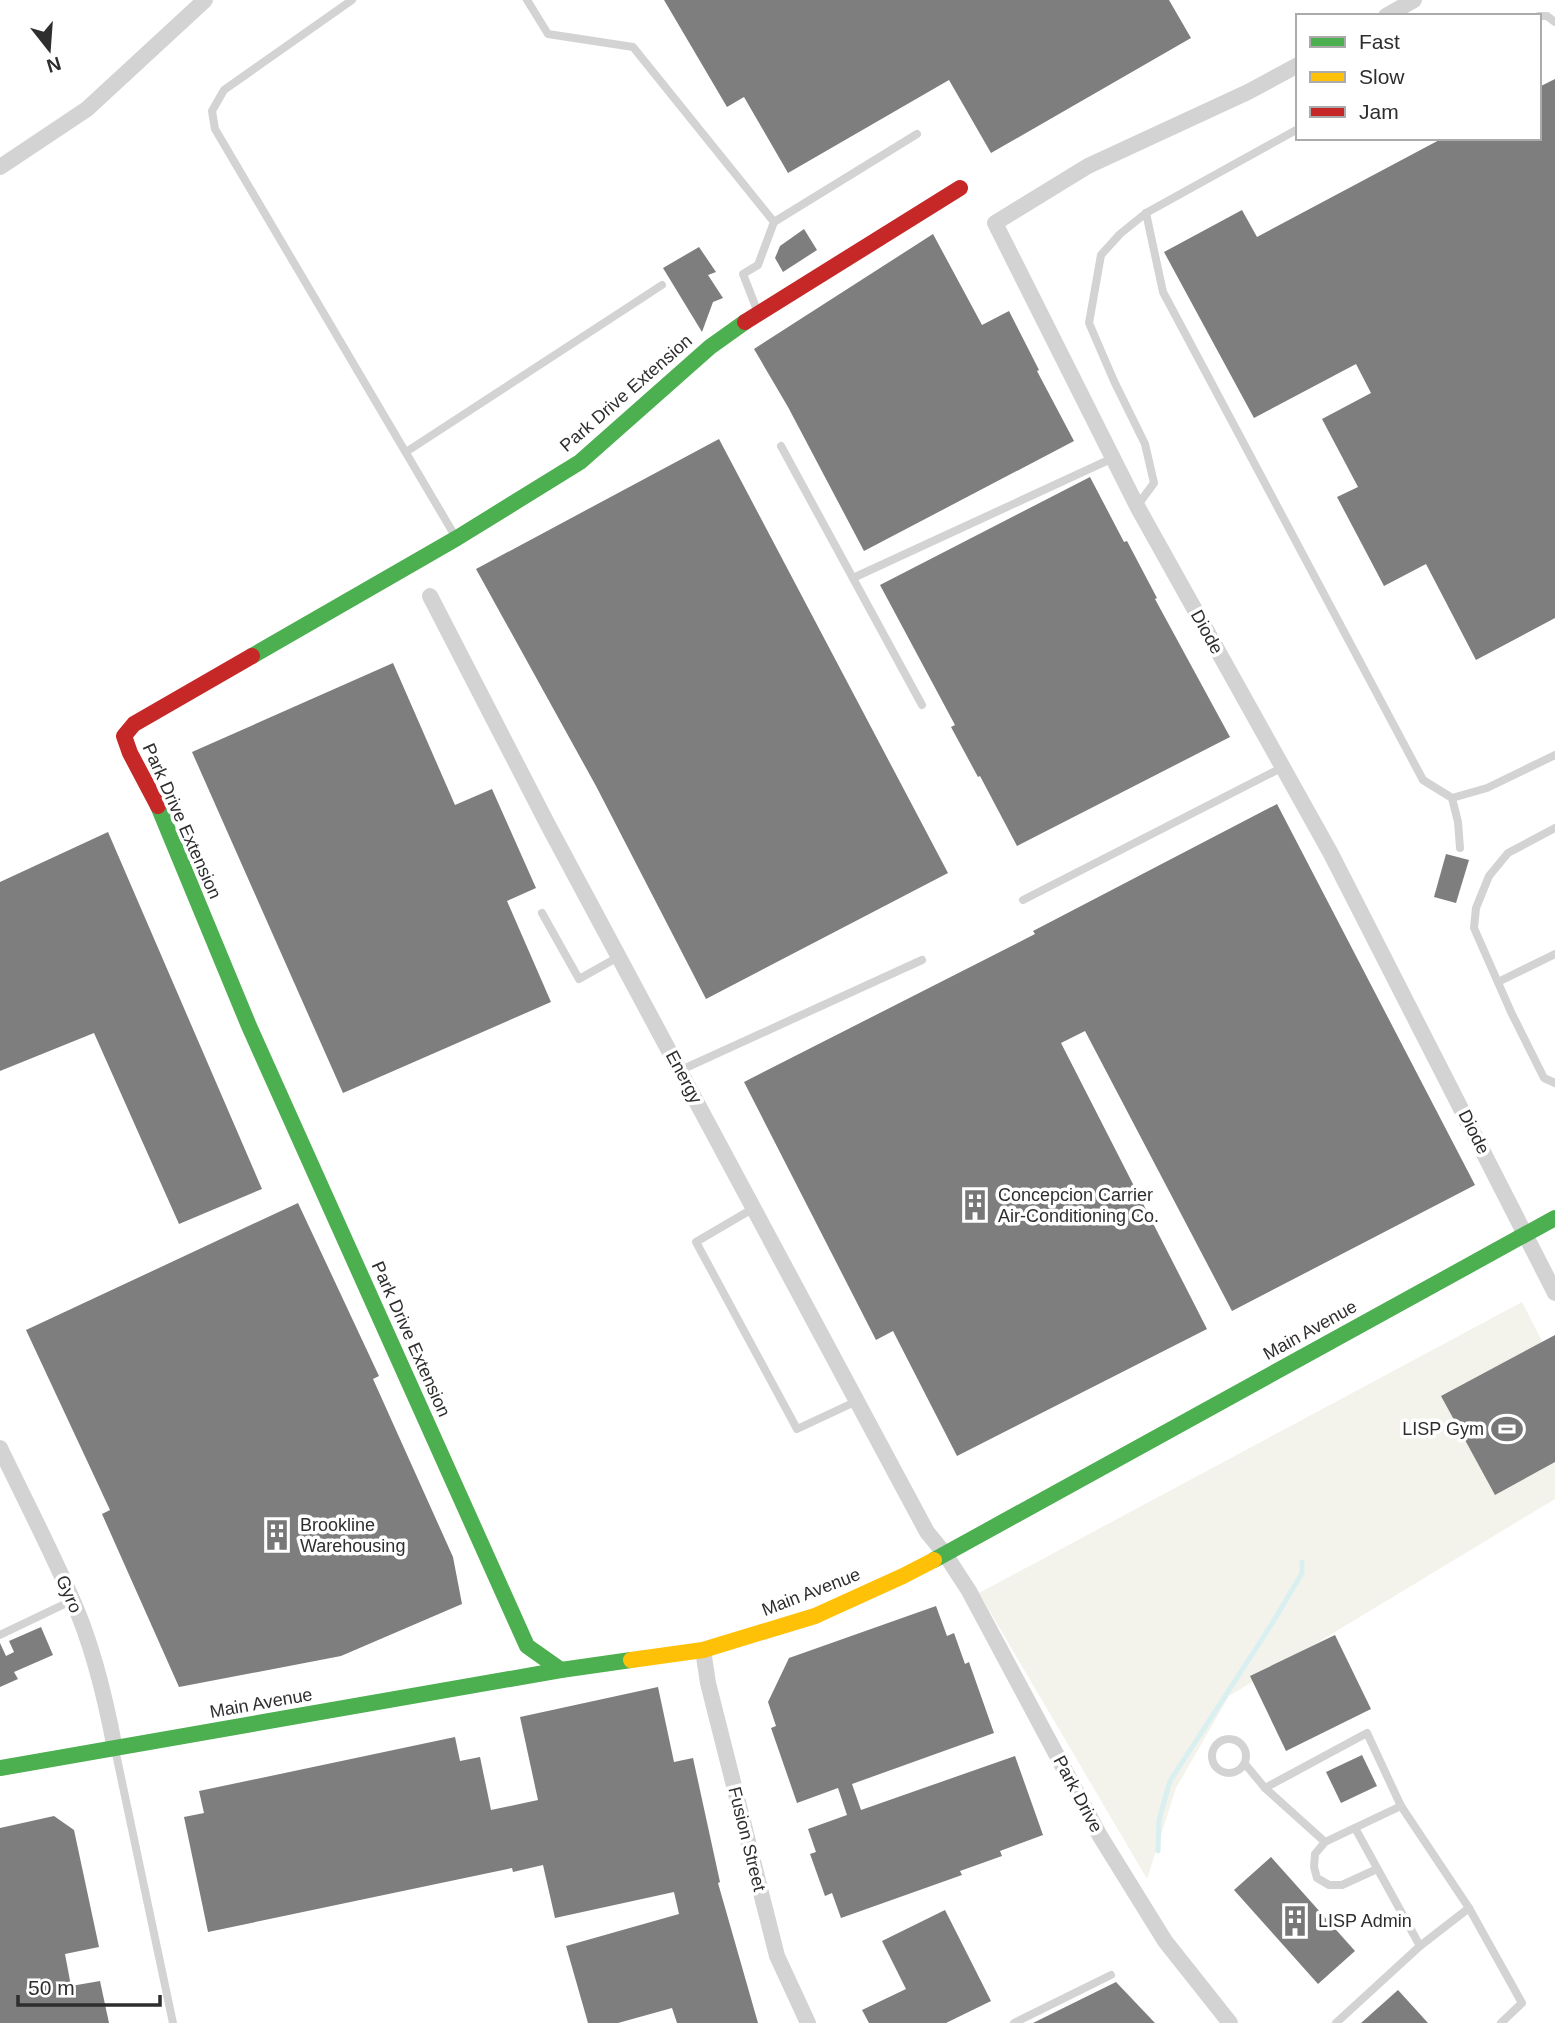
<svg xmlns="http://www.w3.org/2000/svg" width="1555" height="2023" font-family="Helvetica,sans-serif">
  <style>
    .green { fill: #f3f3ec }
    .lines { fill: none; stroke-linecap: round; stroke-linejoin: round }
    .stream { stroke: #d9eff0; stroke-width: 5 }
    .building { fill: #7e7e7e }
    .lane { stroke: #d3d3d3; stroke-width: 8 }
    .street { stroke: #d3d3d3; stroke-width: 16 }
    .fast { stroke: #4caf50; stroke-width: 16 }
    .slow { stroke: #ffc107; stroke-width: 16 }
    .jam { stroke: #c62828; stroke-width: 16 }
    .labels { text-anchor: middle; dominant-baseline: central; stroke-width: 7; stroke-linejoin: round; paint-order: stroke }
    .street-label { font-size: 18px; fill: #2e2e2e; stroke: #fff }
    .poi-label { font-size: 18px; fill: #2e2e2e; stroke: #fff; text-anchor: start }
  </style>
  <rect width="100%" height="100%" fill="#fff"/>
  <polygon class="green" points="1522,1302 1555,1366 1555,1499 1229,1696 1176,1788 1147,1879 979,1593"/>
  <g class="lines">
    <polyline class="stream" points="1158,1851 1159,1820 1170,1781 1273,1622 1302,1573 1302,1562"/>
  </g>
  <g class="building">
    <polygon points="664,0 1169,0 1191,38 991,153 949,80 788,173 744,97 727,107"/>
    <polygon points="1555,79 1555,618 1476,660 1426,564 1384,586 1337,497 1358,487 1322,419 1371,393 1356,364 1254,418 1164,252 1242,210 1257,237 1443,138 1539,138 1539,87"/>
    <polygon points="804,229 817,250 783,272 775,258 780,246"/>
    <polygon points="933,234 982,325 1009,311 1039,370 1037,371 1074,441 864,551 788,407 754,349"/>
    <polygon points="699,247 716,272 708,275 723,298 713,302 702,332 663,268"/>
    <polygon points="719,439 948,873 706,999 596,786 476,569"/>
    <polygon points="1090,477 1124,542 1127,541 1157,598 1155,599 1230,737 1017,846 980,776 978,777 951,727 955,725 880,585"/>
    <polygon points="393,663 455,805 492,789 536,888 507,901 551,1002 343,1093 192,752"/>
    <polygon points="1277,804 1475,1185 1232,1311 1085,1031 1061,1043 1207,1329 957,1456 893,1331 876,1340 744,1082 1035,934 1033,931"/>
    <polygon points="108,832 262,1189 179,1224 94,1033 0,1071 0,882"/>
    <polygon points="1446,854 1469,860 1456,903 1434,897"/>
    <polygon points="298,1203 379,1376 373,1379 453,1557 462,1604 341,1656 179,1687 102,1514 110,1510 26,1330"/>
    <polygon points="1555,1335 1555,1462 1495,1495 1441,1396"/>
    <polygon points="936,1606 947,1636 954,1633 965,1664 969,1662 994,1733 852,1784 861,1810 1015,1756 1043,1835 1000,1851 1002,1856 960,1871 962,1875 841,1918 832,1893 825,1896 810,1854 816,1852 808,1829 847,1815 838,1788 797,1803 771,1728 776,1726 768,1702 789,1658"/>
    <polygon points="41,1627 53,1655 14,1672 18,1679 0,1687 0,1643 6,1656 14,1652 9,1641"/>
    <polygon points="1335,1635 1371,1709 1286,1751 1250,1676"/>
    <polygon points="658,1687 674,1762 693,1758 720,1882 718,1883 758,2023 677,2023 672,2008 618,2023 588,2023 566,1946 679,1914 674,1892 555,1918 543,1865 513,1872 512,1868 208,1932 184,1817 204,1813 199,1791 455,1737 460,1761 480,1757 491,1810 538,1800 520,1717"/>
    <polygon points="1362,1755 1377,1786 1341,1803 1326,1772"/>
    <polygon points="54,1816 74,1830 99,1947 65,1954 71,1986 100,1981 109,2023 0,2023 0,1828"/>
    <polygon points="1271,1857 1355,1951 1318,1984 1234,1890"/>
    <polygon points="945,1910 991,2001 946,2023 869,2023 862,2010 906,1989 882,1941"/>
    <polygon points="1116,1982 1155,2023 1033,2023"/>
    <polygon points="1398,1990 1428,2023 1361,2023"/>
  </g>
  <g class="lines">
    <g class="lane">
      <polyline points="352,0 224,90 212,111 215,129 455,536"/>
      <polyline points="527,0 548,34 633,47 774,222"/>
      <polyline points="1539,16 1547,16 1555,22"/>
      <polyline points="1146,213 1163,292 1423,780 1452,798 1487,788 1555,755"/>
      <polyline points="757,310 743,274 758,265 774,222 917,134"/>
      <polyline points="781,446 922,705"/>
      <polyline points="406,452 662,285"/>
      <polyline points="1137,506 1154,483 1145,444 1114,381 1089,323 1101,255 1120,234 1146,213 1298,129"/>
      <polyline points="853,578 1113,458"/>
      <polyline points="1452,798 1458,822 1460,848"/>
      <polyline points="1555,828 1508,853 1489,876 1476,908 1474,928 1511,1012 1544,1078 1555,1083"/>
      <polyline points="1023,900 1283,767"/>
      <polyline points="542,913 579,979 620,956"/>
      <polyline points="1498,982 1555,954"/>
      <polyline points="681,1070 922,960"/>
      <polyline points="754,1208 696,1242 797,1429 857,1401"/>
      <polyline points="0,1635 73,1600"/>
      <circle cx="1229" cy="1756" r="17"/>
      <polyline points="115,1749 173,2023"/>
      <polyline points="1245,1764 1265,1788 1325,1842"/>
      <polyline points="1265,1788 1367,1733 1401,1806 1469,1908 1522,2003 1501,2023"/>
      <polyline points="1355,1828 1420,1946"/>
      <polyline points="1377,1869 1342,1885 1329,1885 1317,1878 1314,1867 1315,1854 1325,1842 1401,1806"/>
      <polyline points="1014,2023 1111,1975"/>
      <polyline points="1336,2023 1420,1946 1469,1908"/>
    </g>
    <g class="street">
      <polyline points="1386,16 1414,0"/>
      <polyline points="1298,65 1248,92 1088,166 995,223 1137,506 1330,852 1555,1293"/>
      <polyline points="0,167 87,109 205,0"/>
      <polyline points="430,596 548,825 927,1532 945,1554 969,1591 1100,1836 1165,1941 1230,2023"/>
      <path d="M0 1448C24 1498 50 1548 72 1599 92 1643 106 1701 115 1749"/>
      <polyline points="703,1650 708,1683 777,1956 808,2023"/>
    </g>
    <g class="fast">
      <polyline points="252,656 457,538 580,462 710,347 745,322"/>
      <polyline points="158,806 249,1026 527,1646 561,1670"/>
      <polyline points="934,1560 1555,1218"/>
      <polyline points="0,1768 561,1670 631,1660"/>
    </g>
    <polyline class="slow" points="631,1660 703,1650 815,1616 903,1576 934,1560"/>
    <g class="jam">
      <polyline points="745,322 960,188"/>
      <polyline points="158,806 130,753 124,736 134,724 252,656"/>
    </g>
  </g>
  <defs>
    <symbol id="building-bare" viewBox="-9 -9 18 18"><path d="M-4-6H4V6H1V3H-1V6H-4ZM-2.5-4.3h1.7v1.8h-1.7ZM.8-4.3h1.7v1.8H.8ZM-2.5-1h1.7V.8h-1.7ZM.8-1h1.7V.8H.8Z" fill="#777" stroke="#fff" stroke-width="2.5" paint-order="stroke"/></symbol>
    <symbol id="stadium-bare" viewBox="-9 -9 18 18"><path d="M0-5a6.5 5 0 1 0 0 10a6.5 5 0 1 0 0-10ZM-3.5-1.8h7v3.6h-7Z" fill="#777" stroke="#fff" stroke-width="2.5" paint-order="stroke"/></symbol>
  </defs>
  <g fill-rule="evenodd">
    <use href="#building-bare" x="953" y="1183" width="44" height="44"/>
    <use href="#stadium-bare" x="1485" y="1407" width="44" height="44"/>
    <use href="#building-bare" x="255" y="1513" width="44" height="44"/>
    <use href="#building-bare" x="1273" y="1899" width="44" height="44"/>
  </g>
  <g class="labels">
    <g class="street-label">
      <text transform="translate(626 393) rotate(-41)">Park Drive Extension</text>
      <text transform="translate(1207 632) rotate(61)">Diode</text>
      <text transform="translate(182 821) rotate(66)">Park Drive Extension</text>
      <text transform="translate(684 1077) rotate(62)">Energy</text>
      <text transform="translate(1474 1132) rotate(63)">Diode</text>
      <text transform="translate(1310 1330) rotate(-29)">Main Avenue</text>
      <text transform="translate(411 1339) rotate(66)">Park Drive Extension</text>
      <text transform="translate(811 1592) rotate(-21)">Main Avenue</text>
      <text transform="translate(69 1594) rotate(67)">Gyro</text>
      <text transform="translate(261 1703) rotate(-10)">Main Avenue</text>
      <text transform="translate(1078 1794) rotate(62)">Park Drive</text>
      <text transform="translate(747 1839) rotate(76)">Fusion Street</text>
    </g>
    <g class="poi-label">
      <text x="998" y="1195">Concepcion Carrier<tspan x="998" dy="21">Air-Conditioning Co.</tspan></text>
      <text x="1484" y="1429" text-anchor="end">LISP Gym</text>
      <text x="300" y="1525">Brookline<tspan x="300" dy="21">Warehousing</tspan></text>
      <text x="1318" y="1921">LISP Admin</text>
    </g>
  </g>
  <rect x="1296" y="14" width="245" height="126" fill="#ffffff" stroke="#ababab" stroke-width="2"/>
  <rect x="1310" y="37" width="35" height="10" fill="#4caf50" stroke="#ababab" stroke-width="2"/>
  <text x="1359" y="49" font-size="21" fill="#2e2e2e">Fast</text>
  <rect x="1310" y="72" width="35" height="10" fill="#ffc107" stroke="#ababab" stroke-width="2"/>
  <text x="1359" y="84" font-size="21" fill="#2e2e2e">Slow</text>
  <rect x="1310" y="107" width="35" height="10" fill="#c62828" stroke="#ababab" stroke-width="2"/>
  <text x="1359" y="119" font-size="21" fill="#2e2e2e">Jam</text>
  <g transform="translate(49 49) rotate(163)" stroke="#ffffff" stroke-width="5" paint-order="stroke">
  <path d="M0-5L12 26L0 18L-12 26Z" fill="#2e2e2e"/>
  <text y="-10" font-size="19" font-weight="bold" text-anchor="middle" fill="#2e2e2e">N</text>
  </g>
  <path d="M18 1995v10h142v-10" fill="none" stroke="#2e2e2e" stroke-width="3.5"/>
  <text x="28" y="1995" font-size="21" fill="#2e2e2e" stroke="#ffffff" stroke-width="5" paint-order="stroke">50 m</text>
</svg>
